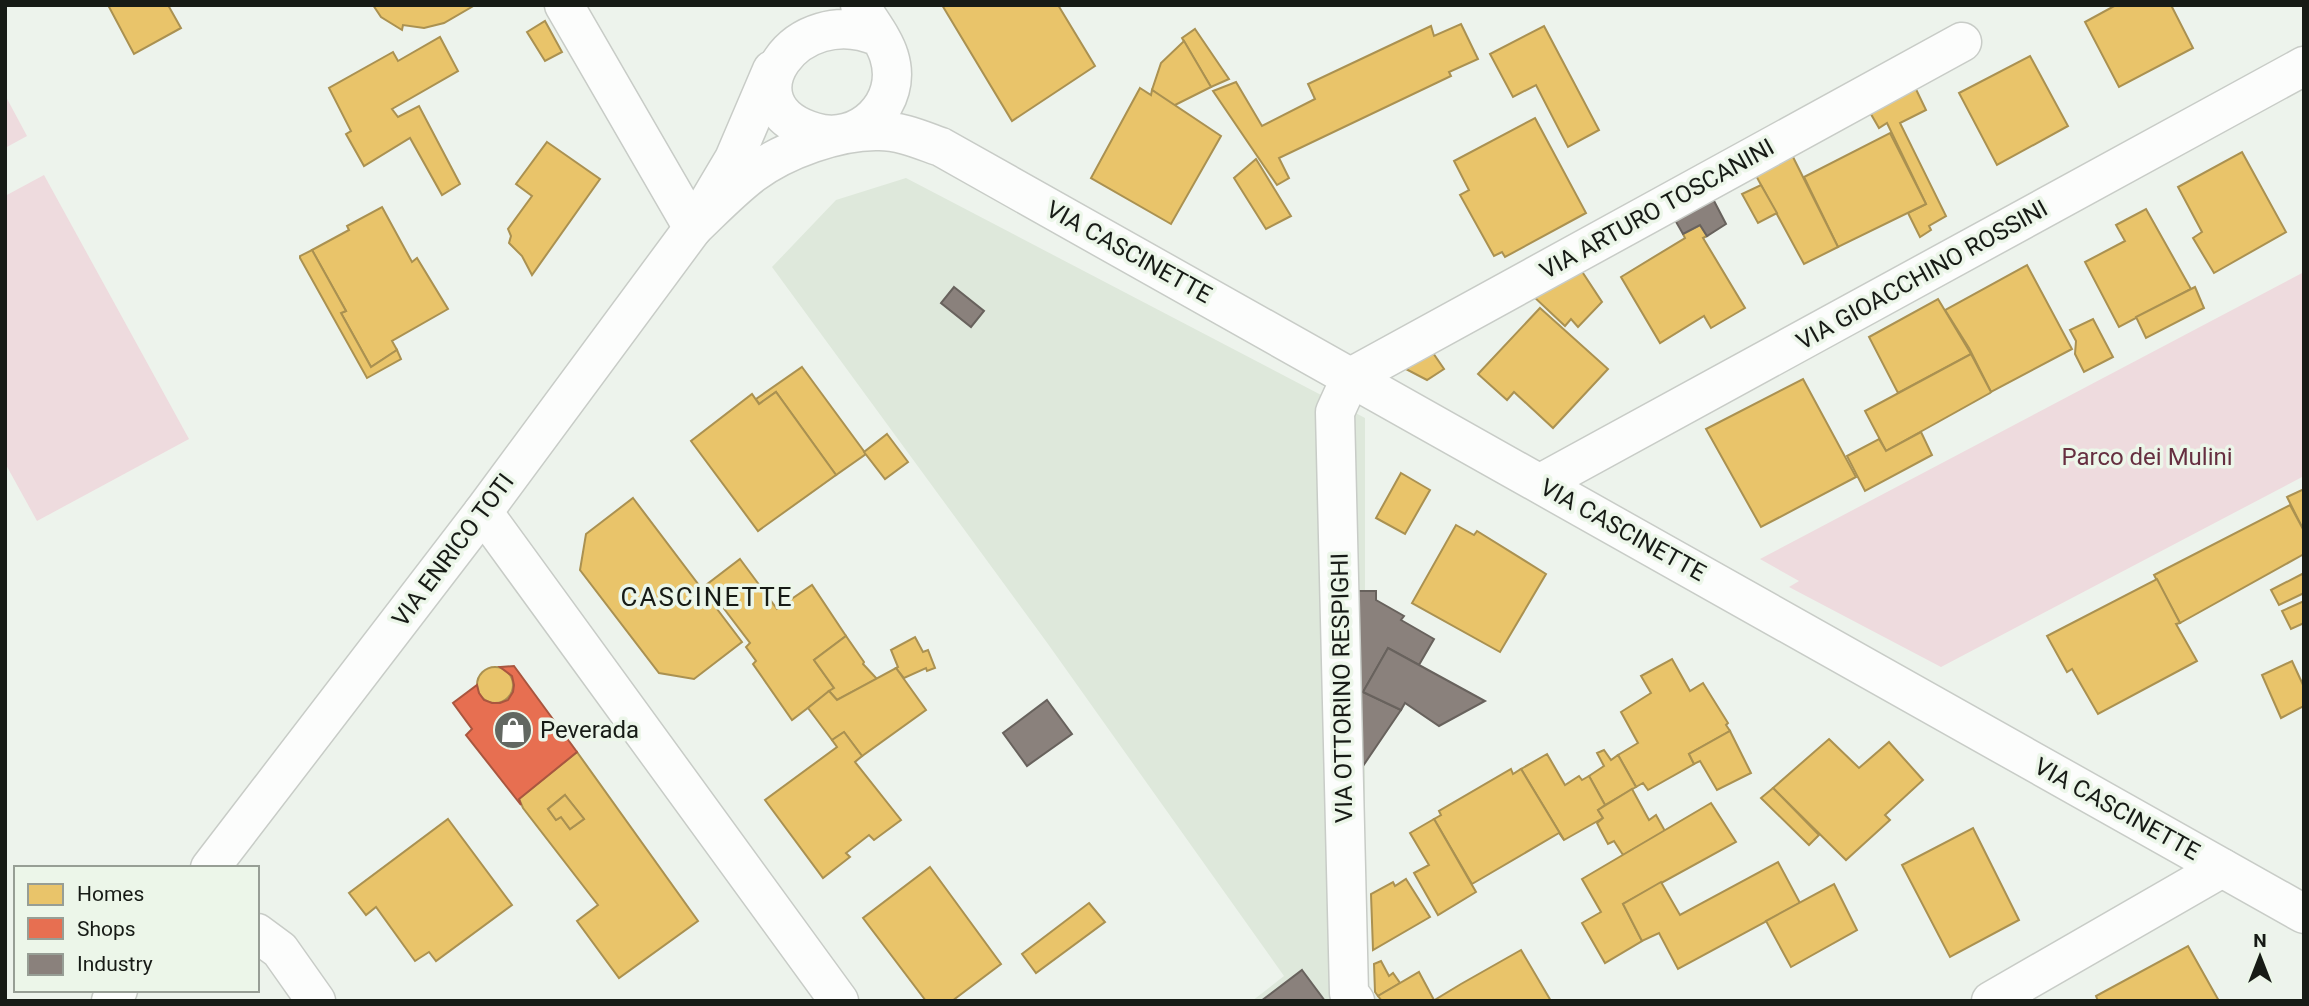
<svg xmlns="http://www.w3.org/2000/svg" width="2309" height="1006" font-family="Roboto,sans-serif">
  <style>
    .built { fill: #dee8db }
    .green { fill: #eedbde }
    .homes { fill: #e9c46a; stroke: #aa9151; stroke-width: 2; fill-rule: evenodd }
    .shops { fill: #e76f51; stroke: #a9563f; stroke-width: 2 }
    .industry { fill: #8a817c; stroke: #68625d; stroke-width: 2 }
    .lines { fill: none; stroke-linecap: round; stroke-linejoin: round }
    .minor-casing { stroke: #c8ccc7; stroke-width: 41 }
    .minor { stroke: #fcfdfc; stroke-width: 38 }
    .labels { text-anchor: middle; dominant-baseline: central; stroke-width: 7; stroke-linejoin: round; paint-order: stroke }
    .street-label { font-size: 24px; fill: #171b16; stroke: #ecf6e9 }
    .park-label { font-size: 24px; fill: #662f40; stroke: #ecf6e9 }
    .poi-label { font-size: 24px; fill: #171b16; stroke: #ecf6e9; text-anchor: start }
    .neighbourhood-label { font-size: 26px; letter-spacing: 2px; fill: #171b16; stroke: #ecf6e9 }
  </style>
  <rect width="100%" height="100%" fill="#edf3ec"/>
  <polygon class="built" points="906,178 1365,418 1365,980 1379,1001 1252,1001 1284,976 1048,644 772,267 836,200"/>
  <g class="green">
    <polygon points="5,95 27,136 5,148"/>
    <polygon points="44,175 189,439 37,521 5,463 5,196"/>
    <polygon points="2304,272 2304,476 1941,667 1789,587 1799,581 1760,559"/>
  </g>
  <g class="homes">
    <polygon points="108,5 168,5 181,28 134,54"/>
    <polygon points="373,5 475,5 444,23 424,28 403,25 402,30 381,17"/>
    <polygon points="942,5 1058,5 1095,66 1012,121"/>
    <polygon points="2116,5 2171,5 2193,48 2119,87 2085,22"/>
    <polygon points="545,21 562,52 545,61 527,32"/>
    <polygon points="1461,24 1478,59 1449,72 1451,76 1279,158 1289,178 1277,185 1213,91 1236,82 1262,126 1315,99 1308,84 1431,26 1434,36"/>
    <polygon points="1544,26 1599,130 1568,147 1536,85 1513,97 1490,54"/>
    <polygon points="1195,29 1229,79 1211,87 1182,38"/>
    <polygon points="440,37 458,71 392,109 398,117 419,106 460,184 442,195 410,138 364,166 346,134 351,131 329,88 393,52 398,61"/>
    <polygon points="1184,41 1211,87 1173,106 1152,90 1161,63"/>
    <polygon points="2030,56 2068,126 1997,165 1959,93"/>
    <polygon points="1913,83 1926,110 1900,123 1946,216 1929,226 1931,230 1920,237 1908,213 1926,204 1887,123 1879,128 1868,109"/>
    <polygon points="1140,88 1151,95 1152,90 1221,136 1171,224 1091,178"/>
    <polygon points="1535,118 1586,213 1505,257 1502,252 1494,256 1460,195 1469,190 1454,161"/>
    <polygon points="1890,133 1926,204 1838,247 1804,177"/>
    <polygon points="547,142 600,179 532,275 522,256 509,243 511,236 508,229 532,196 516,184"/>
    <polygon points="2242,152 2286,232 2214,273 2193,238 2202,232 2178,187"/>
    <polygon points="1791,153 1838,247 1804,264 1754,172"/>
    <polygon points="1256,159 1291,216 1266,229 1234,178"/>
    <polygon points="1761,185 1777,213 1758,223 1742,194"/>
    <polygon points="382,207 412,262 417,258 448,309 392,341 397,350 371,367 341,313 346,311 312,250 349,230 347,226"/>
    <polygon points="2146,209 2191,289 2119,327 2085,262 2125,241 2116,225"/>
    <polygon points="1700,225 1707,236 1703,238 1745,308 1711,328 1704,316 1660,343 1621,277 1685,238 1683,234"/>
    <polygon points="312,250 346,311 341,313 371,367 397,350 401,359 367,378 300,258 300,256"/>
    <polygon points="2027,265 2072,349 1991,392 1969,348 1945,310"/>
    <polygon points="1579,267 1602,302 1578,327 1571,319 1565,326 1533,296"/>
    <polygon points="2195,287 2204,308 2146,338 2136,317"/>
    <polygon points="1938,299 1971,354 1898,393 1869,337"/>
    <polygon points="1540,308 1608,369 1553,428 1514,392 1507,400 1478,374"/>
    <polygon points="2093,319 2113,357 2084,372 2075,354 2076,341 2070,330"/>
    <polygon points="1431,350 1444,369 1427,380 1400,366"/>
    <polygon points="1971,354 1991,392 1990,393 1886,451 1865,411"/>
    <polygon points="802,367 866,454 836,475 776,392 759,404 756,399"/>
    <polygon points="1803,379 1856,477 1761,527 1706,429"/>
    <polygon points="776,392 836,475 758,531 691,441 752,394 759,404"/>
    <polygon points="1921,432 1932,455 1865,491 1847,456 1879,439 1886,451"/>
    <polygon points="887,434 908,462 885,479 864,452"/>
    <polygon points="1401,473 1430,490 1405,534 1376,518"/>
    <polygon points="2304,489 2304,531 2287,497"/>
    <polygon points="633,498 742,642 694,679 659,673 580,570 586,534"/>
    <polygon points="2290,505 2304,531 2304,554 2180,623 2154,575"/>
    <polygon points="1456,525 1474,535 1477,531 1546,574 1500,652 1412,603"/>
    <polygon points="740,559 777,609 812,585 846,636 814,660 834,688 792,720 753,664 756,661 746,647 750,643 706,585"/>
    <polygon points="2304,573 2304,593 2279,605 2271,590"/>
    <polygon points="2157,579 2180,623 2176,624 2197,661 2098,714 2072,669 2067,672 2047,636"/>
    <polygon points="2304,601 2304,623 2291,629 2282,611"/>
    <polygon points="846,636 864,662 863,664 877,679 837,700 829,691 834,688 814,660"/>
    <polygon points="915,637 923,652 928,650 935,668 927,671 926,668 904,678 896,668 898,667 891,650"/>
    <polygon points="1672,659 1690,691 1703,683 1728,723 1726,725 1730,731 1689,754 1694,764 1648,790 1643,783 1636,787 1618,755 1638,743 1621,712 1651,693 1641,676"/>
    <polygon points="2292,661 2304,687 2304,706 2281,718 2262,675"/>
    <circle cx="495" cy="685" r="18"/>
    <polygon points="896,668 926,710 862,756 844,732 832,740 808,708 829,691 837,700"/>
    <polygon points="1730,731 1751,773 1717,790 1700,761 1694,764 1689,754"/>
    <polygon points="844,732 862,756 855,762 901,820 874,840 869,835 846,853 850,857 823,878 765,800 837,747 832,740"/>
    <polygon points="1829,739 1859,768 1889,742 1923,780 1885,815 1890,820 1846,860 1773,788"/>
    <polygon points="1604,750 1611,760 1618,755 1636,787 1605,805 1589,776 1604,766 1597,753"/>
    <path d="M577 752 698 921 619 978 577 921 598 905 523 808 519 799ZM565 795 584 819 570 829 561 817 556 820 548 809Z"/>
    <polygon points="1547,754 1565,785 1579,776 1582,780 1589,776 1605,805 1598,810 1603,818 1564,840 1521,769"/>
    <polygon points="1511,769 1513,774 1521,769 1564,840 1559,833 1472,884 1434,819 1441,815 1439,811"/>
    <polygon points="1773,788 1819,835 1809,845 1761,798"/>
    <polygon points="1632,789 1649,820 1656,815 1665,831 1623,855 1614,841 1608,844 1600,829 1597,823 1603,818 1598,810"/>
    <polygon points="565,795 584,819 570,829 561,817 556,820 548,809"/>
    <polygon points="1711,803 1736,842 1623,904 1642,941 1605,963 1582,923 1601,912 1582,879"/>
    <polygon points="448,819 512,905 436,961 429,952 415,961 376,907 366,915 349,893"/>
    <polygon points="1434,819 1476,892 1438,915 1414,873 1429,865 1410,833"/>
    <polygon points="1973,828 2019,920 1950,957 1902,865"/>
    <polygon points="1778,862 1800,903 1678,969 1659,933 1642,941 1623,904 1661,882 1680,915"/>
    <polygon points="930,867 1001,964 952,1001 926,1001 863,918"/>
    <polygon points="1406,879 1430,917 1373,950 1371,894 1393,882 1395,886"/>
    <polygon points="1834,884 1857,930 1791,967 1766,921"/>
    <polygon points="1089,903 1105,922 1036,973 1022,954"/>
    <polygon points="2188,946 2219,1001 2098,1001 2096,996"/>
    <polygon points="1521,950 1551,1001 1433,1001 1461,984"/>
    <polygon points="1381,961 1389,976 1393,973 1400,983 1378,996 1375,992 1374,964"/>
    <polygon points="1419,972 1434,1000 1382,1001 1378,996"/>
  </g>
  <polygon class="shops" points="514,666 577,752 519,799 521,805 466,735 472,729 453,703 477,685 479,693 484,700 492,703 500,703 508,700 513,692 514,685 512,676 500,667"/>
  <g class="industry">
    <polygon points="1713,199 1726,224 1707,236 1700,225 1683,234 1675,220"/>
    <polygon points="954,287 984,311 971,327 941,303"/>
    <polygon points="1356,591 1376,591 1376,600 1404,616 1401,620 1434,639 1419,665 1388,648 1363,692 1401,710 1363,766"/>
    <polygon points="1388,648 1419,665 1485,701 1439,726 1405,703 1401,710 1363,692"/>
    <polygon points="1047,700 1072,734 1027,766 1003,733"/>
    <polygon points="1302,970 1325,1001 1261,1001"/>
  </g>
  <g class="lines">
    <defs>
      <g id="minor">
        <polyline points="564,5 693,228"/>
        <path d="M860 5C869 21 884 39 889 56 904 103 859 146 814 132 724 105 796 0 879 37"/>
        <path d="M693 228C712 210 731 190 752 174 784 150 839 130 879 131 901 131 921 140 941 147L2304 914"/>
        <polyline points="1541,483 2304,66"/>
        <polyline points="483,512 839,1001"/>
        <polyline points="210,868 483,512 693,228 734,159 772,70"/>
        <polyline points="257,933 280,950 316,1001"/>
        <polyline points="111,1001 118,990"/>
        <polyline points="1355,1001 1349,993 1335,412 1351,377 1962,42"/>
        <polyline points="1991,1001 2222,868"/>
      </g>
    </defs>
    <use href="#minor" class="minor-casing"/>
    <use href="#minor" class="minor"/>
  </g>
  <defs>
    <symbol id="shop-disc" viewBox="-11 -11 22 22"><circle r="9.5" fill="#626761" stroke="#ecf6e9"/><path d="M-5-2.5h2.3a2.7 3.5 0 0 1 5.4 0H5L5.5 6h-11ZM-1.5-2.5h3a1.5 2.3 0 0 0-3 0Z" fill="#fff"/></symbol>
  </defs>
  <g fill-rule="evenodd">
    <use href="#shop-disc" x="491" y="708" width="44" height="44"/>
  </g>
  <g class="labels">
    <g class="street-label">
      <text transform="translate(1657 209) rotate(-29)">VIA ARTURO TOSCANINI</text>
      <text transform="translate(1129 252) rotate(29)">VIA CASCINETTE</text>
      <text transform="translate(1922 275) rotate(-29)">VIA GIOACCHINO ROSSINI</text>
      <text transform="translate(1623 530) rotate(29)">VIA CASCINETTE</text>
      <text transform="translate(453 550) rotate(-53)">VIA ENRICO TOTI</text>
      <text transform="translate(1342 688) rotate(-91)">VIA OTTORINO RESPIGHI</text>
      <text transform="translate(2117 809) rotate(29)">VIA CASCINETTE</text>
    </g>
    <g class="park-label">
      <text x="2147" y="457">Parco dei Mulini</text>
    </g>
    <g class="poi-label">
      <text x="540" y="730">Peverada</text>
    </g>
    <g class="neighbourhood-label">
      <text x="707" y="597">CASCINETTE</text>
    </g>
  </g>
  <rect width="2309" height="1006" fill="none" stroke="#171b16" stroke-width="14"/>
  <rect x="14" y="866" width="245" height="126" fill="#ecf6e9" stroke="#979e95" stroke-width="2"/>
  <rect x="28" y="884" width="35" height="21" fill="#e9c46a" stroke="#979e95" stroke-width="2"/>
  <text x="77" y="901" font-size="21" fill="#171b16">Homes</text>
  <rect x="28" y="918" width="35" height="21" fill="#e76f51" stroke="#979e95" stroke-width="2"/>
  <text x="77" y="936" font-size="21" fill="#171b16">Shops</text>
  <rect x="28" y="954" width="35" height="21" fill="#8a817c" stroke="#979e95" stroke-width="2"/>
  <text x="77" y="971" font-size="21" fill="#171b16">Industry</text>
  <g transform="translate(2260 957)" stroke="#ecf6e9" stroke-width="5" paint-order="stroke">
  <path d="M0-5L12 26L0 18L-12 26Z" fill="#171b16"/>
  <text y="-10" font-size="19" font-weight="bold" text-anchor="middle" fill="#171b16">N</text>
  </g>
</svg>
